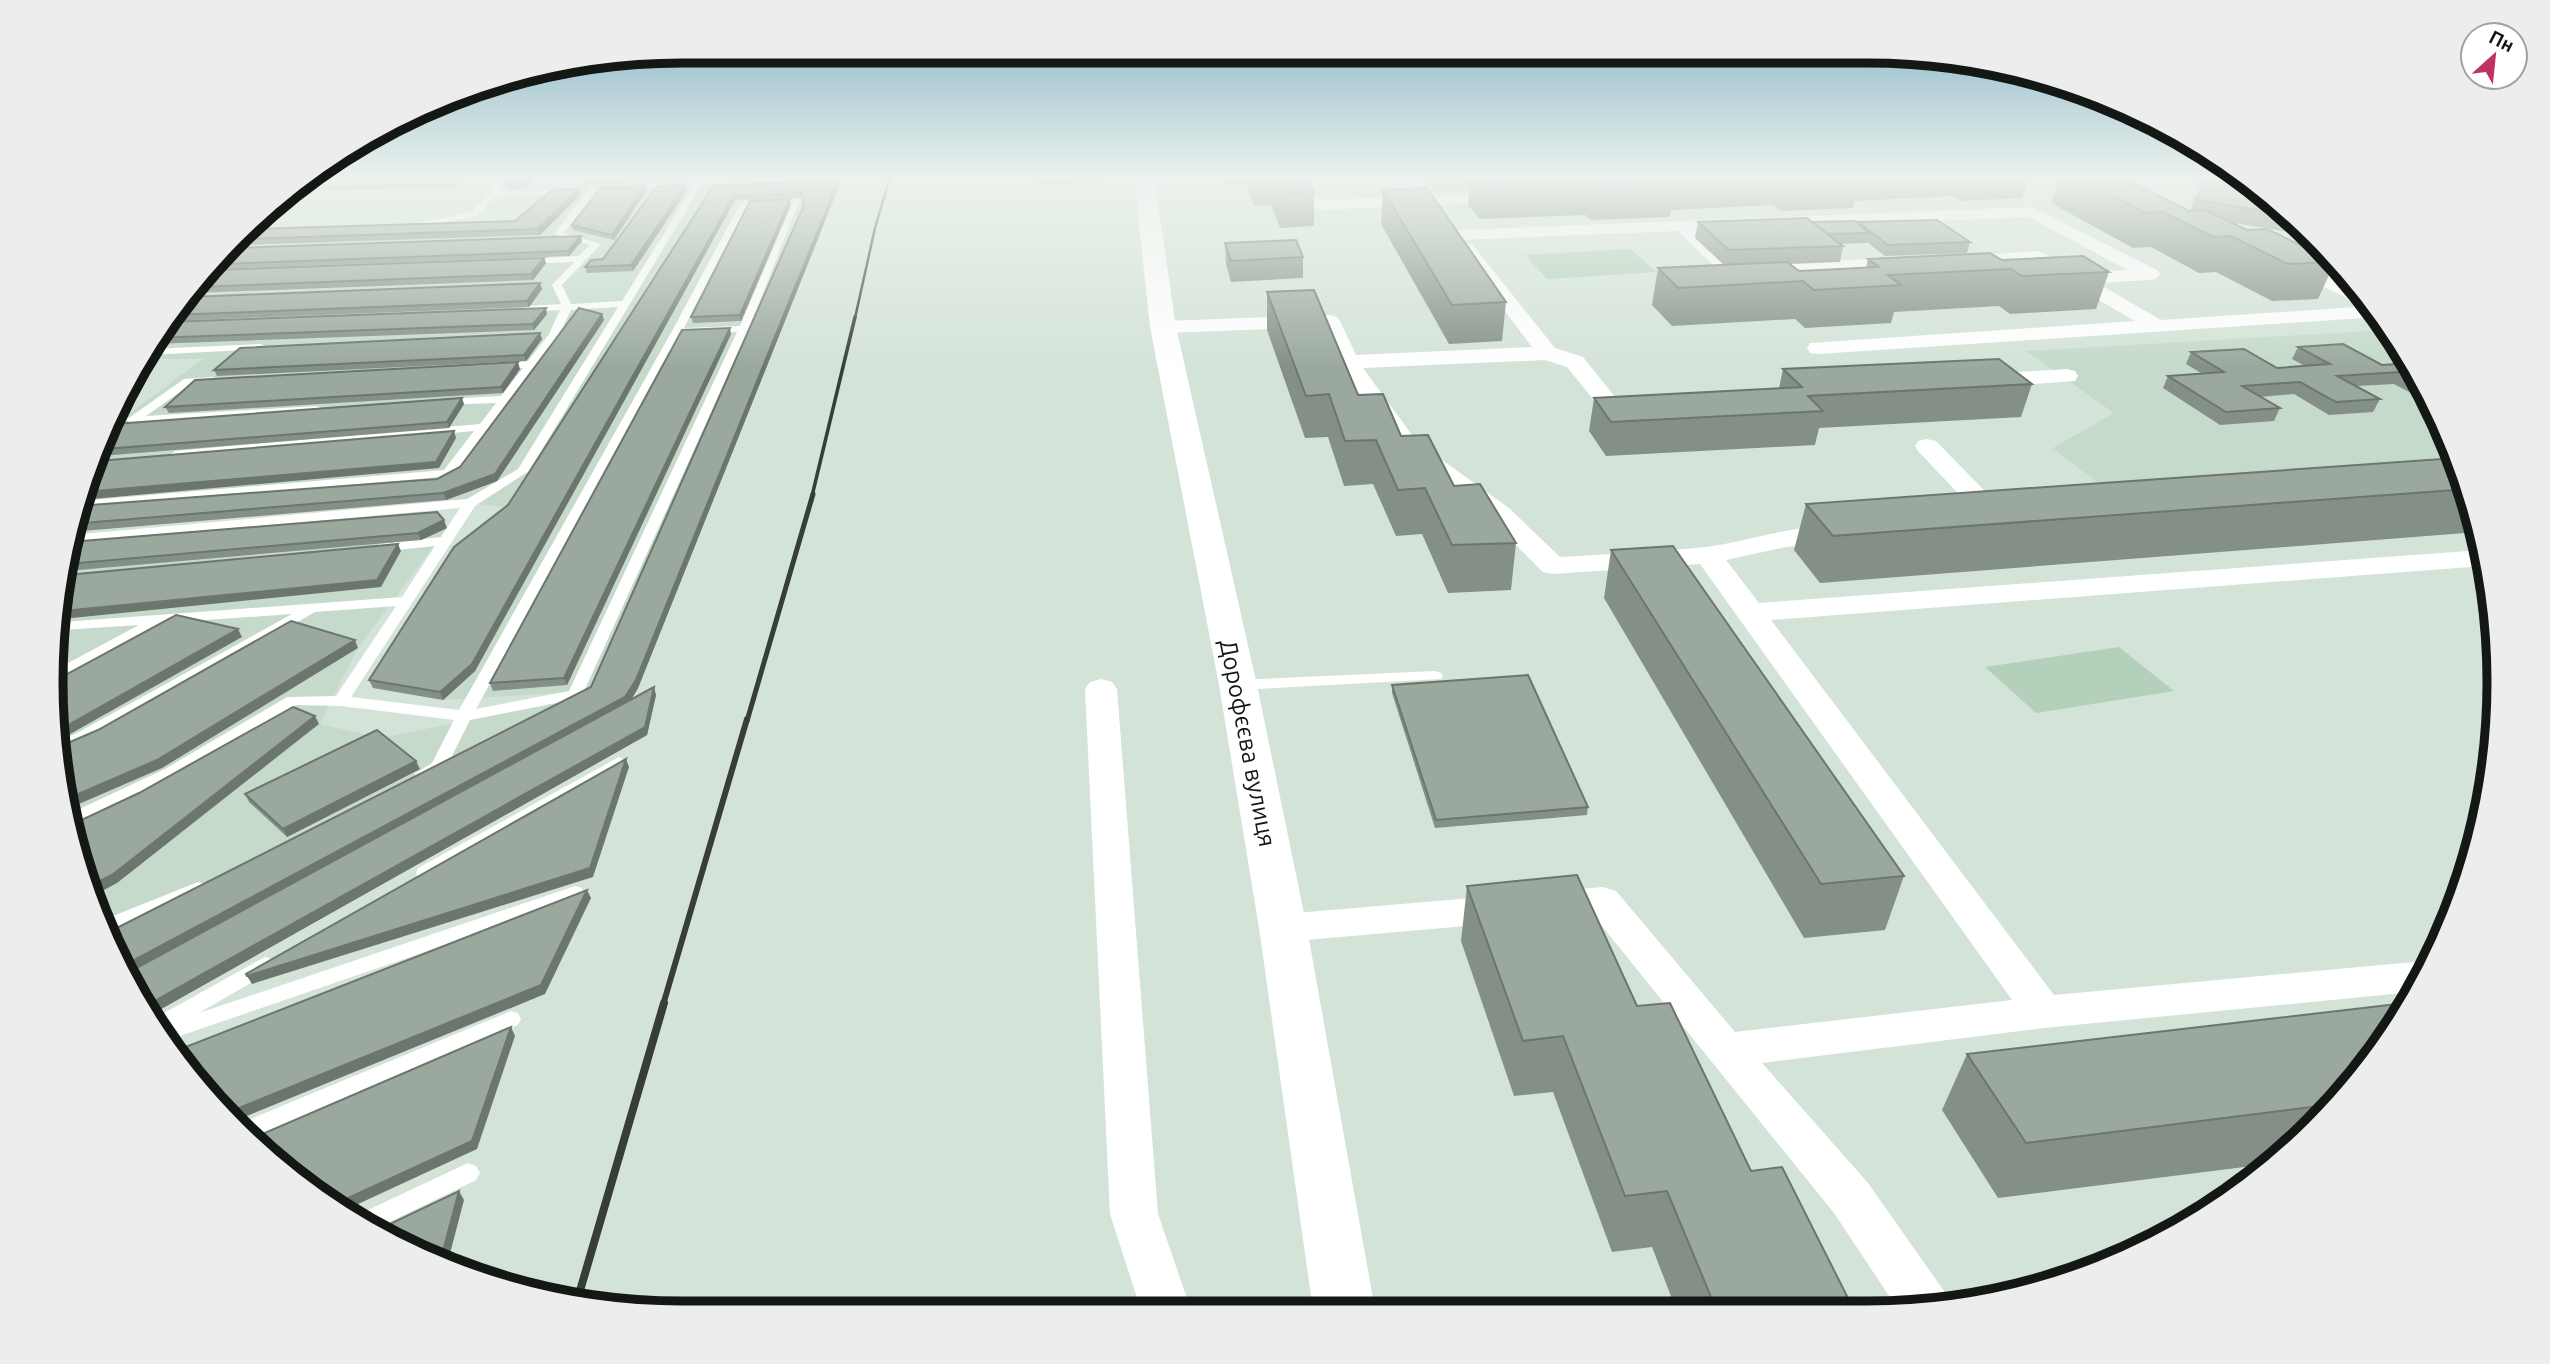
<svg xmlns="http://www.w3.org/2000/svg" width="2550" height="1364" font-family="Ubuntu,sans-serif">
  <style>
    .built { fill: #c5daca }
    .green { fill: #b2d0ba }
    .water { fill: #81aa8d }
    .lines { fill: none; stroke-linecap: round; stroke-linejoin: round }
    .lane { fill: #fff; fill-rule: evenodd }
    .street { fill: #fff; fill-rule: evenodd }
    .secondary { fill: #fff; fill-rule: evenodd }
    .rail-far4 { stroke: #373d38; stroke-width: 2.5 }
    .rail-far3 { stroke: #373d38; stroke-width: 3.5 }
    .rail-far2 { stroke: #373d38; stroke-width: 5 }
    .rail-far1 { stroke: #373d38; stroke-width: 6 }
    .rail { stroke: #373d38; stroke-width: 8 }
    .wall { fill: #849087 }
    .shaded-wall { fill: #6c766e }
    .building { fill: #9aa89d; stroke: #6c766e; stroke-width: 2 }
    .labels { text-anchor: middle; dominant-baseline: central; stroke-width: 5; stroke-linejoin: round; paint-order: stroke }
    .street-label { font-size: 24px; fill: #131814; stroke: #fff }
    .rim { fill: none; stroke: #131814; stroke-width: 9 }
  </style>
  <rect width="100%" height="100%" fill="#d4e3d8"/>
  <g class="built">
    <polygon points="593,177 835,177 638,688 130,974 99,924 52,724 69,550 447,528 358,648 320,724 380,738 627,689 443,700 373,688 457,555 512,508 446,500 72,519 116,423 203,359 145,359 157,332 248,235 517,226 554,195 587,184"/>
    <polygon points="2388,330 2415,367 2465,478 2124,503 2053,448 2114,413 2026,351"/>
  </g>
  <g class="green">
    <polygon points="1424,177 1521,177 1530,188 1434,192"/>
    <polygon points="1631,249 1656,272 1547,279 1525,255"/>
    <polygon points="2119,647 2174,691 2036,713 1985,667"/>
  </g>
  <polygon class="water" points="461,183 453,189 290,190 295,184"/>
  <g class="lines">
    <g class="lane">
      <polygon points="497,177 505,177 498,192 570,189 574,191 570,193 494,197 478,216 400,230 396,227 472,212 488,194"/>
      <path d="M699 177H707L704 181 838 177 701 186 529 471 475 506 351 697 459 710 672 331 740 204 744 201 800 199 749 329 581 698 470 720 445 770 423 779 414 774 432 763 454 720 341 706 296 705 177 777 76 824 73 812 165 769 287 697 336 696 396 606 315 612 89 741 59 753 57 742 77 733 292 614 163 623 57 681V669L139 625 62 630V622L402 597 435 546 379 552 372 548 379 544 441 537 460 508 70 543 71 535 467 499 518 469 618 307 571 310 558 337 452 476 77 509 80 501 444 470 474 431 175 459 169 455 175 451 480 424 496 403 441 405 435 402 441 399 501 396 523 368 498 369 493 366 494 364 528 361 549 334 560 310 527 312 522 309 527 306 561 304 552 285 574 262 525 264 522 263V259L579 256 590 245 554 234 589 188H595V192L564 233 601 244 562 285 571 304 622 301 693 187 623 190 619 188 623 186 696 182ZM792 204 740 326 684 328 747 206ZM737 332 569 691 476 709 681 334Z"/>
      <polygon points="261,344 266,347 265,349 146,355 149,349"/>
      <polygon points="213,377 219,380 217,382 191,384 146,416 317,406 323,409 317,412 132,424 126,420 184,379"/>
      <polygon points="1435,671 1441,673 1443,676 1441,679 1238,690 1230,685 1238,680"/>
      <polygon points="619,757 627,762 625,766 432,878 418,878 416,873 418,868"/>
      <polygon points="198,882 205,884 207,889 205,894 105,934 98,922"/>
      <polygon points="575,886 582,888 584,893 582,898 171,1039 157,1017 259,960 266,957 273,960 276,965 273,970 199,1013"/>
      <polygon points="511,1011 518,1013 521,1019 518,1025 252,1139 236,1125"/>
      <polygon points="468,1163 476,1166 480,1173 476,1180 373,1230 353,1217"/>
    </g>
    <g class="street">
      <polygon points="1268,177 1288,177 1322,200 1511,192 1519,197 1511,202 1319,210"/>
      <polygon points="2032,207 2157,270 2160,274 2157,278 2150,280 2097,283 2161,320 2372,306 2379,317 1818,354 1810,353 1807,348 1810,343 2135,321 2035,263 1957,267 1948,261 1950,257 2039,251 2079,272 2127,270 2029,217 1697,231 1736,266 1909,257 1918,263 1909,269 1731,278 1724,276 1678,231 1456,240 1447,235 1456,230"/>
      <path d="M1466 243 1472 244 1555 348 1583 357 1615 397H1649L1652 402 1649 407 1609 411 1601 409 1567 367 1545 360 1363 368 1417 442 1509 508 1560 557C1608 554 1658 552 1706 547 1749 542 1808 519 1851 529L1855 535 1851 541 1786 547 1726 560 1759 603 2482 550 2484 566 1771 620 2054 995 2425 961 2433 963 2413 992 2044 1028 1762 1063 1868 1183 1944 1291 1951 1308H1897L1834 1213 1593 915 1283 942 1269 938 1263 928 1269 918 1283 914 1603 887 1616 891 1735 1032 2012 1000 1700 564 1553 574 1543 572 1491 520 1399 452 1337 362 1322 327 1163 333 1156 331 1153 327 1156 323 1163 321 1330 315 1337 317 1340 321 1356 355 1532 347 1457 248Z"/>
      <polygon points="2289,257 2359,289 2371,305 2360,304 2282,267 2280,263"/>
      <polygon points="2067,369 2075,371 2078,376 2075,381 1985,388 1977,386 1974,381 1977,376 1985,374"/>
      <polygon points="1927,439 1936,441 2010,517 2014,523 2010,529 2001,531 1992,529 1918,451 1915,446 1918,441"/>
      <polygon points="1101,679 1112,682 1117,689 1158,1214 1191,1310 1141,1310 1110,1214 1085,689 1090,682"/>
    </g>
    <polygon class="secondary" points="1134,177 1154,177 1176,327 1257,685 1307,928 1375,1310 1313,1310 1259,928 1219,685 1150,327"/>
    <polyline class="rail-far4" points="855,318 875,228 890,177"/>
    <polyline class="rail-far3" points="812,496 855,317"/>
    <polyline class="rail-far2" points="747,721 813,494"/>
    <polyline class="rail-far1" points="663,1005 747,719"/>
    <polyline class="rail" points="577,1301 664,1003"/>
  </g>
  <g class="wall">
    <polygon points="512,177 535,177 526,188 508,189 506,184"/>
    <polygon points="587,177 630,177 626,183 587,184 586,179"/>
    <polygon points="691,177 689,181 654,183 653,178"/>
    <polygon points="710,177 747,177 746,179 711,180"/>
    <polygon points="1038,177 1098,177 1098,182 1039,184"/>
    <polygon points="1225,177 1307,177 1314,192 1314,226 1280,228 1271,205 1254,206 1246,185 1228,186"/>
    <polygon points="1470,177 2029,177 2022,198 1960,201 1952,196 1854,201 1853,208 1781,211 1773,205 1671,210 1670,217 1591,220 1585,215 1480,219 1468,205"/>
    <polygon points="2060,177 2120,177 2189,211 2190,211 2195,199 2202,190 2197,189 2202,177 2246,177 2251,181 2250,182 2254,183 2306,232 2305,235 2229,222 2247,230 2335,262 2318,299 2272,301 2216,272 2199,273 2151,247 2133,248 2051,203"/>
    <polygon points="714,185 839,186 638,688 631,700 656,695 647,735 154,1013 105,934 591,687 804,205 803,198 735,200 475,671 443,700 373,688 369,680 508,505"/>
    <polygon points="645,186 646,191 614,240 573,230 572,225"/>
    <polygon points="687,190 633,271 587,273 585,267 603,259"/>
    <polygon points="1383,190 1506,302 1502,341 1449,344 1381,224"/>
    <polygon points="581,194 540,235 238,245 253,229 515,221"/>
    <polygon points="791,204 741,321 693,323 691,317"/>
    <polygon points="1698,222 1813,222 1858,224 1858,222 1970,242 1967,253 1885,256 1867,242 1867,243 1841,244 1843,246 1840,262 1790,264 1799,271 1866,268 1868,259 2002,260 2109,272 2096,309 2010,314 1999,306 1894,312 1891,323 1805,328 1795,319 1672,326 1652,305 1658,268 1724,265 1695,238"/>
    <polygon points="582,241 569,256 215,269 235,248"/>
    <polygon points="1225,243 1303,257 1303,278 1231,282 1226,264"/>
    <polygon points="544,258 546,263 533,280 193,293 214,270"/>
    <polygon points="542,289 529,307 166,321 189,297"/>
    <polygon points="1267,292 1358,395 1454,486 1516,543 1511,590 1448,593 1422,534 1396,536 1373,484 1344,486 1328,437 1305,438 1267,330"/>
    <polygon points="547,314 534,330 151,344 157,332"/>
    <polygon points="604,320 497,481 446,500 71,532 72,519 437,479 460,467"/>
    <polygon points="731,334 567,685 493,691 490,683"/>
    <polygon points="542,339 526,361 217,376 214,370"/>
    <polygon points="2298,347 2382,365 2415,367 2432,404 2394,384 2357,386 2380,399 2373,412 2329,415 2294,394 2260,397 2280,408 2274,421 2220,425 2163,388 2168,376 2201,373 2186,364 2191,352 2277,368 2305,366 2292,359"/>
    <polygon points="520,369 503,393 169,413 165,407"/>
    <polygon points="1783,369 2032,384 2021,417 1819,428 1815,445 1606,456 1589,431 1594,398 1779,388"/>
    <polygon points="464,404 449,428 101,456 115,424"/>
    <polygon points="2466,479 2478,532 1820,583 1794,550 1806,504"/>
    <polygon points="447,528 421,540 67,571 70,542"/>
    <polygon points="1611,550 1904,876 1885,930 1804,938 1604,598"/>
    <polygon points="1392,685 1588,807 1587,815 1435,828 1392,693"/>
    <polygon points="420,769 287,837 249,802 245,794"/>
    <polygon points="1467,886 1637,1006 1751,1171 1853,1308 1676,1309 1652,1247 1612,1252 1553,1092 1514,1096 1461,941"/>
    <polygon points="1967,1054 2342,1099 2268,1164 1998,1198 1942,1110"/>
  </g>
  <g class="shaded-wall">
    <polygon points="529,177 535,177 526,188 524,183"/>
    <polygon points="838,181 839,186 638,688 628,705 130,974 125,965 625,697"/>
    <polygon points="686,185 687,190 633,271 631,265"/>
    <polygon points="645,186 646,191 614,240 612,235"/>
    <polygon points="579,189 581,194 540,235 538,229"/>
    <polygon points="734,195 735,200 475,671 443,700 440,692"/>
    <polygon points="790,199 791,204 741,321 740,315"/>
    <polygon points="581,236 582,241 569,256 568,251"/>
    <polygon points="544,258 546,263 533,280 531,274"/>
    <polygon points="540,283 542,289 529,307 527,301"/>
    <polygon points="546,308 547,314 534,330 533,324"/>
    <polygon points="602,314 604,320 497,481 446,500 443,493"/>
    <polygon points="730,328 731,334 567,685 564,678"/>
    <polygon points="540,333 542,339 526,361 524,355"/>
    <polygon points="518,362 520,369 503,393 501,387"/>
    <polygon points="462,398 464,404 449,428 447,422"/>
    <polygon points="454,431 456,438 439,468 81,500 84,492"/>
    <polygon points="444,520 447,528 421,540 418,533"/>
    <polygon points="398,544 401,551 381,587 62,619 63,611"/>
    <polygon points="238,629 242,637 56,742 54,733"/>
    <polygon points="355,640 358,648 162,768 72,807 69,798"/>
    <polygon points="59,652 64,660 58,663"/>
    <polygon points="654,687 656,695 647,735 154,1013 149,1004"/>
    <polygon points="315,716 319,724 117,883 93,896 90,886"/>
    <polygon points="626,759 629,767 593,877 252,984 247,976"/>
    <polygon points="416,761 420,769 287,837 283,829"/>
    <polygon points="587,890 591,898 545,994 232,1122 224,1114"/>
    <polygon points="511,1027 515,1036 477,1149 343,1211 333,1205"/>
    <polygon points="459,1191 464,1200 447,1265 440,1262"/>
  </g>
  <g class="building">
    <polygon points="512,177 529,177 524,183 506,184"/>
    <polygon points="587,177 625,177 586,179"/>
    <polygon points="1273,177 1307,177 1314,192 1280,194"/>
    <polygon points="1475,177 1668,177 1676,183 1595,187 1589,181 1483,186"/>
    <polygon points="2075,177 2120,177 2189,211 2205,210 2247,230 2267,229 2335,262 2288,264 2231,236 2213,237 2163,212 2145,213"/>
    <polygon points="2213,177 2246,177 2248,179 2246,182 2254,183 2289,216 2195,199"/>
    <polygon points="838,181 636,680 625,697 125,965 105,934 591,687 804,205 802,193 734,195 472,664 440,692 369,680 454,547 508,505 714,185"/>
    <polygon points="686,185 631,265 585,267 591,260 603,259 657,186"/>
    <polygon points="645,186 612,235 572,225 601,188"/>
    <polygon points="1427,188 1506,302 1452,305 1383,190"/>
    <polygon points="579,189 538,229 243,239 253,229 515,221 552,190"/>
    <polygon points="790,199 740,315 691,317 750,201"/>
    <polygon points="1807,218 1843,246 1729,250 1698,222"/>
    <polygon points="1937,220 1970,242 1888,245 1858,222"/>
    <polygon points="1855,221 1869,233 1828,234 1813,222"/>
    <polygon points="581,236 568,251 221,264 235,248"/>
    <polygon points="1296,240 1303,257 1231,261 1225,243"/>
    <polygon points="1990,253 2002,260 2083,256 2109,272 2022,276 2011,269 1888,275 1901,285 1814,290 1803,281 1678,288 1658,268 1787,262 1799,271 1879,267 1868,259"/>
    <polygon points="544,258 531,274 199,287 214,270"/>
    <polygon points="540,283 527,301 172,315 189,297"/>
    <polygon points="1314,290 1358,395 1383,394 1401,436 1428,435 1454,486 1480,484 1516,543 1452,545 1425,488 1398,490 1376,440 1345,441 1329,394 1306,396 1267,292"/>
    <polygon points="546,308 533,324 154,338 157,332 166,322"/>
    <polygon points="579,308 602,314 495,474 443,493 72,524 72,519 78,506 437,479 460,467"/>
    <polygon points="730,328 564,678 490,683 682,330"/>
    <polygon points="540,333 524,355 214,370 240,348"/>
    <polygon points="2343,344 2382,365 2412,363 2422,383 2400,372 2337,376 2380,399 2336,402 2300,382 2242,386 2280,408 2226,412 2168,376 2224,372 2191,352 2244,349 2277,368 2330,364 2298,347"/>
    <polygon points="1999,359 2032,384 1808,396 1823,411 1611,422 1594,398 1802,387 1783,369"/>
    <polygon points="518,362 501,387 165,407 195,380"/>
    <polygon points="462,398 447,422 104,449 115,424"/>
    <polygon points="454,431 436,462 84,492 98,461"/>
    <polygon points="2456,458 2466,479 2468,489 1833,536 1806,504"/>
    <polygon points="437,512 444,520 418,533 68,564 70,542"/>
    <polygon points="398,544 377,580 63,611 67,575"/>
    <polygon points="1673,546 1904,876 1821,884 1611,550"/>
    <polygon points="176,615 238,629 54,733 52,724 56,680"/>
    <polygon points="291,621 355,640 157,760 69,798 58,747 98,730"/>
    <polygon points="1528,675 1588,807 1436,820 1392,685"/>
    <polygon points="654,687 645,727 149,1004 129,972"/>
    <polygon points="293,707 315,716 112,875 90,886 75,823 139,793"/>
    <polygon points="377,730 416,761 283,829 245,794"/>
    <polygon points="626,759 590,868 247,976 246,974"/>
    <polygon points="1577,875 1637,1006 1670,1003 1751,1171 1782,1167 1853,1308 1716,1309 1667,1191 1625,1196 1563,1036 1523,1041 1467,886"/>
    <polygon points="587,890 541,985 224,1114 208,1099 178,1050"/>
    <polygon points="2406,1003 2342,1099 2336,1104 2026,1143 1967,1054"/>
    <polygon points="511,1027 472,1141 333,1205 297,1183 251,1139"/>
    <polygon points="459,1191 440,1262 402,1248 375,1231"/>
  </g>
  <linearGradient id="sky" x2="0" y2="1"><stop stop-color="#7fb0c4"/><stop offset="0.48" stop-color="#ecf2ed"/><stop offset="1" stop-color="#ecf2ed" stop-opacity="0"/></linearGradient>
  <rect width="2550" height="368" fill="url(#sky)"/>
  <g class="labels">
    <g class="street-label">
      <text transform="translate(1248 743) rotate(79)">Дорофєєва вулиця</text>
    </g>
  </g>
  <path d="M0 0H2550V1364H0ZM682 63H1868A619 619 0 0 1 2487 682V682A619 619 0 0 1 1868 1301H682A619 619 0 0 1 63 682V682A619 619 0 0 1 682 63Z" fill="#ecedec" fill-rule="evenodd"/>
  <path class="rim" d="M682 63H1868A619 619 0 0 1 2487 682V682A619 619 0 0 1 1868 1301H682A619 619 0 0 1 63 682V682A619 619 0 0 1 682 63Z"/>
  <g transform="translate(2494 56) rotate(27)"><circle r="33" fill="#ffffff" stroke="#a1a3a1" stroke-width="2"/>
  <path d="M0-5L12 26L0 18L-12 26Z" fill="#bf3365"/>
  <text y="-10" font-size="19" font-weight="bold" text-anchor="middle" fill="#131814">Пн</text>
  </g>
</svg>
